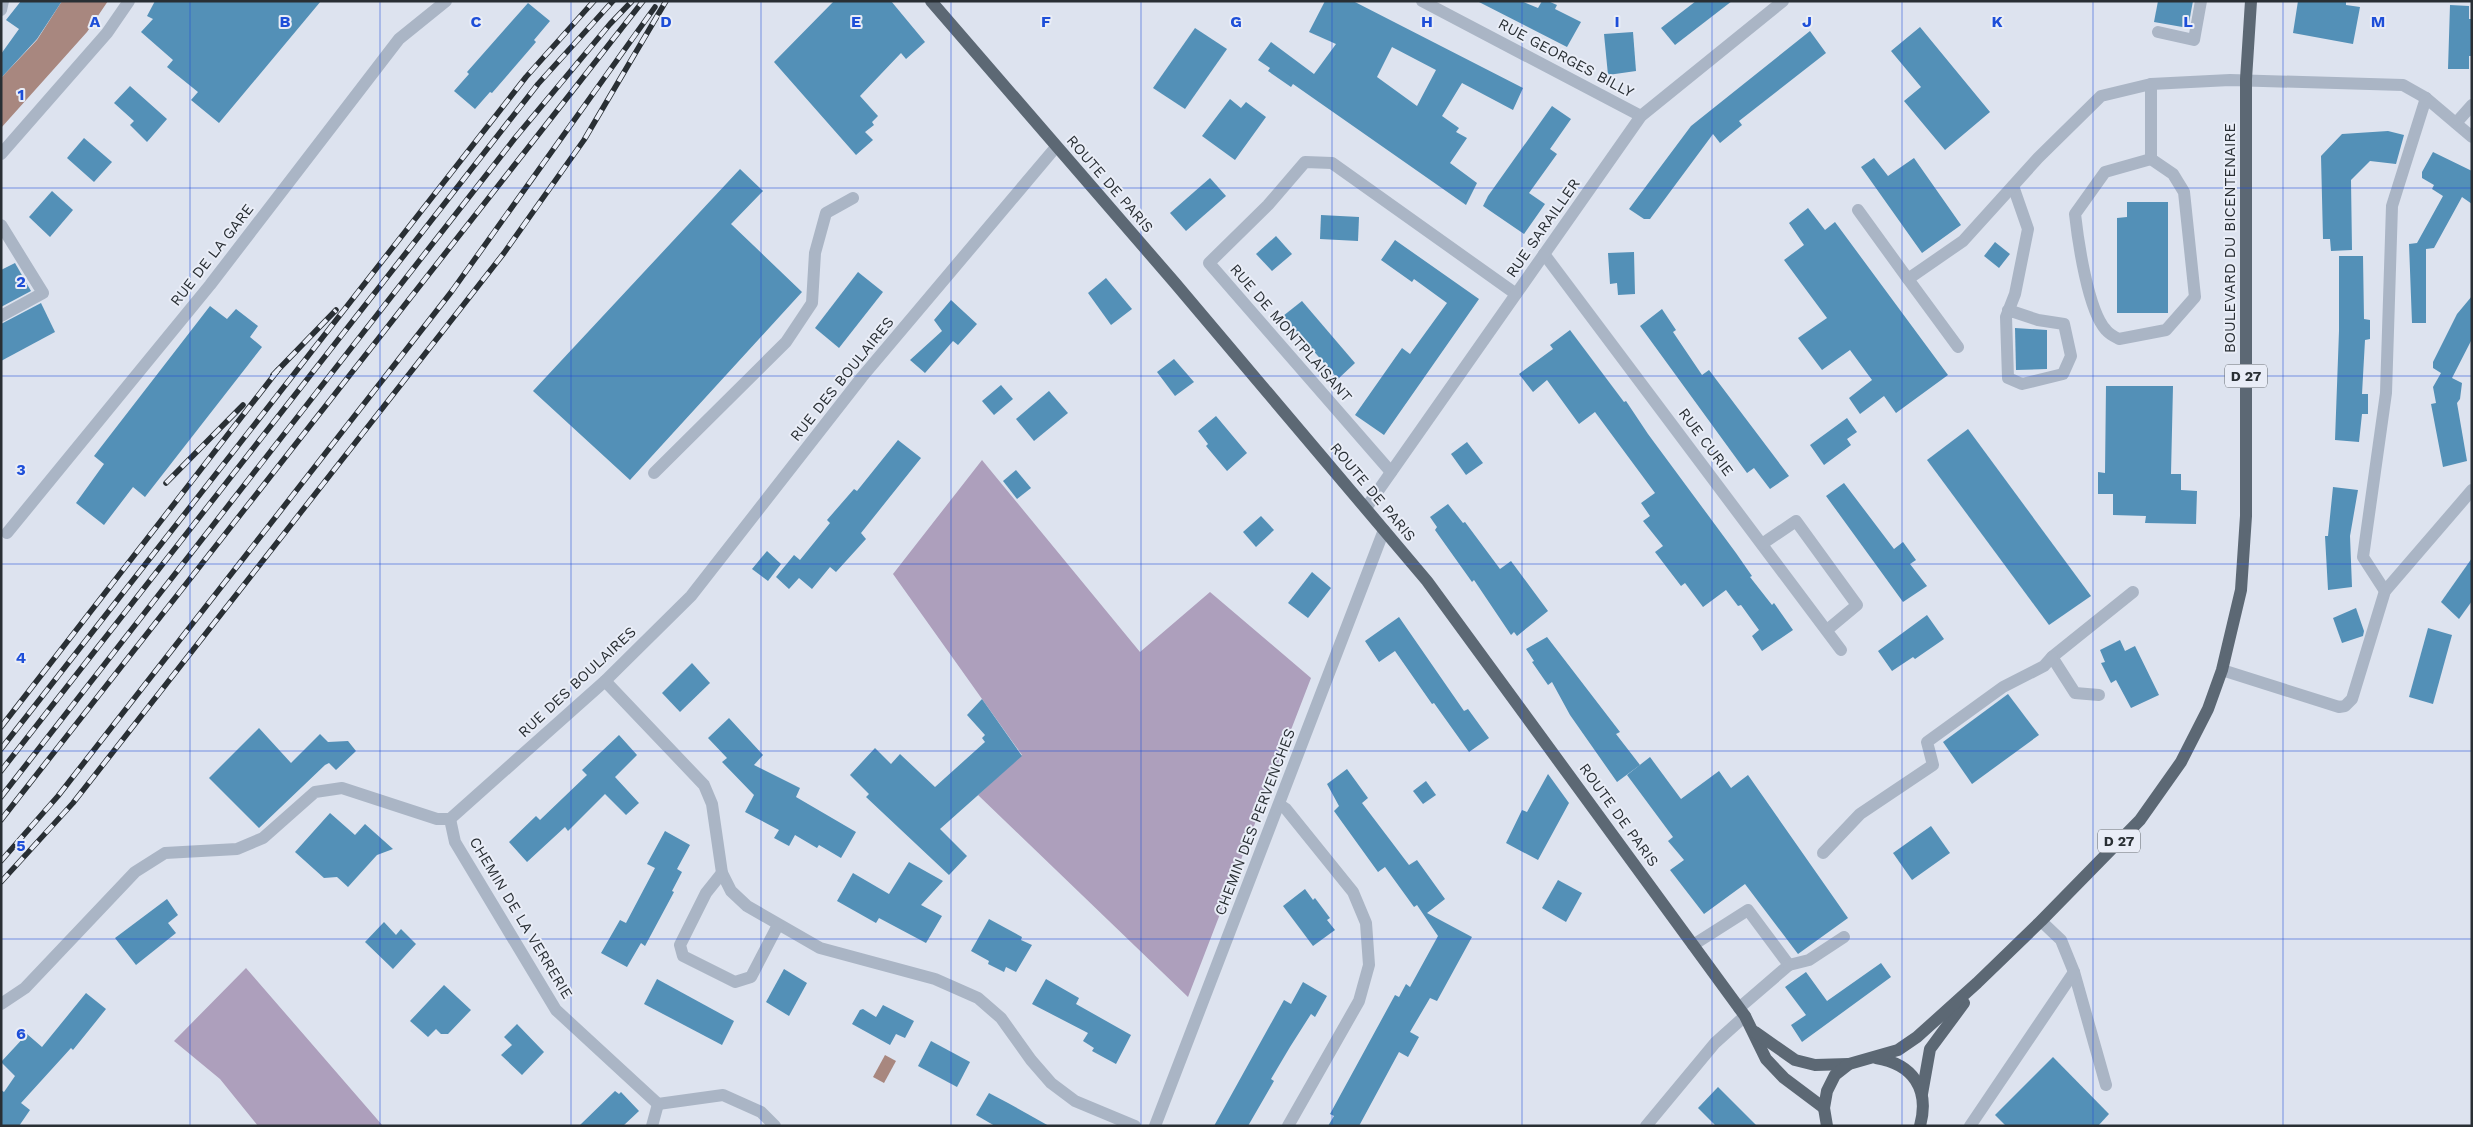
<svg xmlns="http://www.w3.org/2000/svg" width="2473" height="1127" font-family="'Work Sans',sans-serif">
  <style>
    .green { fill: #ad9fbc }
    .water { fill: #a8877f }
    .building { fill: #5390b7; fill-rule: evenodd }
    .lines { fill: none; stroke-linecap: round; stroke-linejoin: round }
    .minor { stroke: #aab5c5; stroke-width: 12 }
    .major { stroke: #5c6874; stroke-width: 12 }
    .rail-casing { stroke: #292f34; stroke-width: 5.5 }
    .rail { stroke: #e9edf7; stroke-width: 4; stroke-dasharray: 11; stroke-linecap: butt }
    .grid { fill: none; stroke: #1d4ed8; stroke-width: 1; stroke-opacity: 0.55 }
    .labels { text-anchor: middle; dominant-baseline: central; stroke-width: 4; stroke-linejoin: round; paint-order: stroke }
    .shield { fill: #e9edf7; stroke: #63686e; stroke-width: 1 }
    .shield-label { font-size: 14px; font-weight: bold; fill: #292f34 }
    .street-label { font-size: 15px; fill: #292f34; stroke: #e9edf7 }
    .grid-label { font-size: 16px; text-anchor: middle; font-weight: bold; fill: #1d4ed8; stroke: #e9edf7; stroke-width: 4; stroke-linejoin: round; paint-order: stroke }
  </style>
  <rect width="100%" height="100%" fill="#dde3ef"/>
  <g class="green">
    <polygon points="982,460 1140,652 1210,592 1311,678 1188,997 978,795 1022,755 893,574"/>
    <polygon points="246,968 383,1126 258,1126 220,1079 174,1041"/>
  </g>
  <g class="water">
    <polygon points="62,1 108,1 87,32 1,128 1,78 37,40"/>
    <polygon points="885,1055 896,1061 884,1083 873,1077"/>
  </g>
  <g class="building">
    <polygon points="21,1 62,1 37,39 1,78 1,54 19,29 6,20"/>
    <polygon points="155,1 321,1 219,123 191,100 198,92 167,67 173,60 141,32 153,19 147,16"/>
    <polygon points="834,1 891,1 925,42 906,59 901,53 860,96 878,116 872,122 874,125 865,132 873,140 856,155 774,62"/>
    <path d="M1325 1H1353L1523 88 1513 110 1462 83 1442 116 1459 128 1456 132 1467 138 1450 163 1477 183 1466 205 1293 84 1291 87 1268 71 1270 68 1258 60 1271 42 1314 74 1336 44 1309 32ZM1392 47 1436 70 1417 106 1377 77Z"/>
    <polygon points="1477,1 1521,1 1538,8 1542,1 1548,1 1557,5 1555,9 1581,22 1567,47"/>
    <polygon points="1696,1 1732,1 1675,45 1661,28"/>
    <polygon points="2158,1 2193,1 2188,28 2154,22"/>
    <polygon points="2298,1 2346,1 2346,5 2360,7 2353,44 2293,33"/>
    <polygon points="528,3 550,21 534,40 536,42 492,93 490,92 475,109 454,91 469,74 467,72"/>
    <polygon points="2450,5 2469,6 2469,19 2472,19 2472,56 2469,56 2469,69 2448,69"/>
    <polygon points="1920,27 1990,112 1945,150 1904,101 1921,87 1891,51"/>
    <polygon points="1195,28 1227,49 1185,109 1153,88"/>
    <polygon points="1810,31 1826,53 1739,121 1742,125 1720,143 1713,134 1650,219 1644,219 1629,209 1691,126"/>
    <polygon points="1633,32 1636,71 1608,75 1604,34"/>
    <polygon points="130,86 167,119 147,142 130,125 134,121 114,103"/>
    <polygon points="1230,99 1241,108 1246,102 1266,117 1235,160 1202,136"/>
    <polygon points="1552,106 1571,119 1550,149 1557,154 1529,193 1545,204 1524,234 1483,206 1488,196"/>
    <polygon points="2388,131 2404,135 2396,164 2370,161 2351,180 2352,250 2331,251 2330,239 2323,239 2321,156 2342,134"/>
    <polygon points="84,138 112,162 94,182 67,158"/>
    <polygon points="2433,152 2472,171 2472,204 2462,197 2434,248 2426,249 2426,323 2412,323 2409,244 2417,243 2443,196 2432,189 2434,185 2422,178 2422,172"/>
    <polygon points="1874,158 1888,176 1914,158 1961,225 1922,253 1861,167"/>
    <polygon points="740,169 763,191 731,224 802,292 630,480 533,391"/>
    <polygon points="1210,178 1226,196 1186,231 1170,213"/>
    <polygon points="52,191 73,210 50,237 29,217"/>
    <polygon points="2127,202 2168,202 2168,313 2117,313 2117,218 2127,217"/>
    <polygon points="1808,208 1825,230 1835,222 1948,375 1896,413 1884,396 1860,414 1849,398 1872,380 1850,350 1822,370 1798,338 1827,318 1784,260 1804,245 1789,223"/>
    <polygon points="1321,215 1359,217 1358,241 1320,239"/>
    <polygon points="1276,236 1292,254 1272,271 1256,254"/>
    <polygon points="1395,240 1479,299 1384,435 1355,415 1402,348 1410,354 1447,303 1414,279 1412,282 1381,260"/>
    <polygon points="1995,242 2010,254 1999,268 1984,256"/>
    <polygon points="1634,252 1635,294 1618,295 1617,283 1610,284 1608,253"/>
    <polygon points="2339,256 2363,256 2364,319 2370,320 2370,339 2365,340 2362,394 2368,394 2368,414 2362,414 2359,442 2335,440 2339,331"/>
    <polygon points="15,263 31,291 1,307 1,270"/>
    <polygon points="858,272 883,292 839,348 815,328"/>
    <polygon points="1106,278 1132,309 1111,325 1088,293"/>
    <polygon points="2472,296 2472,339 2452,378 2462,383 2460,399 2457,403 2467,461 2443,467 2431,404 2436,403 2433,387 2441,373 2433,368 2433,362 2457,314"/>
    <polygon points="951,300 977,324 958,345 953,341 925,373 910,360 942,331 934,320"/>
    <polygon points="1302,301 1355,363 1338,379 1283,316"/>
    <polygon points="41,303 55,332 1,361 1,324"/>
    <polygon points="210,306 227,319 236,309 258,326 250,337 262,347 145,497 133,487 104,525 76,503 104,464 94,456"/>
    <polygon points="1662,309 1676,330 1673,332 1702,375 1709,370 1789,476 1770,489 1754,468 1747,473 1640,326"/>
    <polygon points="2015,328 2047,330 2047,369 2016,370"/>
    <polygon points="1570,330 1624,402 1626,401 1648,434 1736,553 1752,576 1750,577 1772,605 1774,603 1793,630 1762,651 1752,636 1759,630 1741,605 1738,606 1726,590 1703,607 1685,583 1681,586 1655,552 1663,546 1643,521 1650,516 1641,503 1655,493 1595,412 1579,424 1547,380 1533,392 1519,374 1553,349 1550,345"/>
    <polygon points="1174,359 1194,382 1175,396 1157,372"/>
    <polygon points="1001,385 1013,399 994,415 982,401"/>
    <polygon points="2106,386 2173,386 2171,474 2181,474 2181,490 2197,491 2196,524 2145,523 2146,516 2113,515 2113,494 2098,494 2098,472 2105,473"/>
    <polygon points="1049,391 1068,413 1034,441 1016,419"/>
    <polygon points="1216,416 1247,453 1227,471 1206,446 1208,444 1198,431"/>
    <polygon points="1847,418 1857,432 1847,439 1851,445 1824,465 1810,445"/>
    <polygon points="1968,429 2091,596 2049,625 1927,460"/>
    <polygon points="898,440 921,458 861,533 866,539 836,572 830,567 812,589 799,578 789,589 776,577 794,555 800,560 830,523 827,520 854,489 857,491"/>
    <polygon points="1467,442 1483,463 1466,475 1451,454"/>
    <polygon points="1016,470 1031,488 1017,499 1003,481"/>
    <polygon points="1844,483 1894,549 1903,542 1916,560 1910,564 1927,586 1903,602 1826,496"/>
    <polygon points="2333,487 2358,490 2350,536 2352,587 2328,590 2325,536 2328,536"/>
    <polygon points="1448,504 1463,523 1465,522 1500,569 1511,561 1548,611 1517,636 1514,632 1511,635 1474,580 1472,582 1435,530 1437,527 1430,517"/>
    <polygon points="1261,516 1274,530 1256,547 1243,532"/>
    <polygon points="767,551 781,564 768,581 752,569"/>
    <polygon points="2472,558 2472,601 2459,619 2441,602"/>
    <polygon points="1312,572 1331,588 1308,618 1288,603"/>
    <polygon points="2356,608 2364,631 2363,636 2342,643 2333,618"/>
    <polygon points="1927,615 1944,639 1915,659 1913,657 1892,671 1878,651"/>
    <polygon points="1399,617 1464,711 1468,709 1489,738 1469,752 1434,703 1432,704 1395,651 1379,662 1365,641"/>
    <polygon points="2428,628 2452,635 2433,704 2409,697"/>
    <polygon points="1547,637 1620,732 1616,734 1640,765 1617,782 1570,715 1552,682 1548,685 1532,662 1534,661 1526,649"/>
    <polygon points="2120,640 2125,651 2135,646 2159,695 2131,708 2116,680 2111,683 2101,663 2105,662 2100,650"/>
    <polygon points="692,663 710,683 680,712 662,693"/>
    <polygon points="2008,694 2039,735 1972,784 1943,742"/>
    <polygon points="982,699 1022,756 940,829 967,856 949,875 866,797 869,794 850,775 875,748 891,764 900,754 935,787 985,742 982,738 985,735 967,715"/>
    <polygon points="729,718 763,755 754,765 800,788 796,797 856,832 841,858 819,845 817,848 795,835 789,846 774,838 779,830 745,812 754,795 722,762 727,758 708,738"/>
    <polygon points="259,728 291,763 320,734 328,742 348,741 356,751 336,770 329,763 325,765 259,828 209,778"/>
    <polygon points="619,735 637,755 615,777 639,803 626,815 605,794 568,831 565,827 527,862 509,842 536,816 540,820 587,775 582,770"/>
    <polygon points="1650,757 1681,799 1719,771 1731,788 1748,775 1848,918 1798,954 1745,884 1704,914 1670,870 1684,860 1668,841 1673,837 1627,775"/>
    <polygon points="1347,769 1368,798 1362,803 1409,865 1417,860 1445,899 1427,913 1472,937 1437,1001 1430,998 1410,1032 1419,1037 1408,1057 1399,1052 1359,1126 1328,1126 1334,1116 1330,1114 1395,995 1399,997 1406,984 1410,987 1438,936 1417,905 1414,907 1385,867 1378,872 1334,811 1339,806 1327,784"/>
    <polygon points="1548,774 1569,803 1538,860 1506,843 1522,810 1527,812"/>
    <polygon points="1426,781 1436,795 1423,804 1413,791"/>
    <polygon points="330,813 355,835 365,824 393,849 377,855 348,887 337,877 324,878 295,852"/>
    <polygon points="1931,826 1950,853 1912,880 1893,853"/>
    <polygon points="665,831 690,845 677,869 682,872 672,891 674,892 645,946 641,943 627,967 601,953 620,920 626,923 655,868 647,864"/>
    <polygon points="909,862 943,881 921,905 942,916 926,943 879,918 876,923 837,901 853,873 889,894"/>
    <polygon points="1558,880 1582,893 1566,922 1542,908"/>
    <polygon points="1305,889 1313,900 1315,898 1330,918 1327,920 1335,930 1313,946 1283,906"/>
    <polygon points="167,899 178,915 168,923 176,933 136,965 115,938"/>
    <polygon points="989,919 1022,937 1021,940 1032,945 1016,972 1006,967 1004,972 988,964 989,961 971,951"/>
    <polygon points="384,922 396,935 401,929 416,944 393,969 365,942"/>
    <polygon points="1881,963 1891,977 1802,1042 1791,1025 1806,1015 1785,987 1806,972 1827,1001"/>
    <polygon points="784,969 807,983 789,1016 766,1002"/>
    <polygon points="657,979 734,1021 722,1045 644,1004"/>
    <polygon points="1046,979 1079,998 1076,1004 1131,1035 1116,1064 1092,1051 1094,1048 1083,1041 1088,1033 1032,1004"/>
    <polygon points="1303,982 1327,996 1315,1017 1311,1014 1290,1047 1271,1079 1274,1081 1248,1126 1214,1126 1284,1000 1291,1004"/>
    <polygon points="444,985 471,1010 448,1034 441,1034 436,1029 428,1037 410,1021"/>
    <polygon points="86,993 106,1009 73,1050 71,1048 21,1103 30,1110 19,1126 1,1126 1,1090 4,1092 15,1076 1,1062 27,1034 42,1047"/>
    <polygon points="883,1005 914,1021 905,1038 896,1034 890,1045 852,1024 860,1010 863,1009 876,1017"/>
    <polygon points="517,1024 544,1052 522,1075 501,1055 512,1045 504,1037"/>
    <polygon points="931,1041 970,1062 957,1087 918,1066"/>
    <polygon points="2053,1057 2109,1114 2098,1126 2006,1126 1995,1115"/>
    <polygon points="1718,1087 1757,1126 1716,1126 1698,1108"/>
    <polygon points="615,1091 619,1094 621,1092 639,1111 623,1126 579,1126"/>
    <polygon points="989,1093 1008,1103 1049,1126 995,1126 976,1115"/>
  </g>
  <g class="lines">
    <g class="minor">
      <polyline points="1422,1 1641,116"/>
      <polyline points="1,10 3,1"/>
      <polyline points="2158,32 2194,40 2201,1"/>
      <path d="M2151 84V159L2105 172 2075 214C2078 241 2088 311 2106 330 2109 334 2115 337 2119 339L2166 330 2195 297 2184 192 2173 174 2151 159"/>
      <polyline points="2456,123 2472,105"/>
      <polyline points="1,154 107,33 129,1"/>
      <polyline points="1858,210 1908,279"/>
      <polyline points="1,225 43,293 1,316"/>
      <polyline points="1544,254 1841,650"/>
      <polyline points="2008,310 2038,320 2064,324 2071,356 2063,374 2022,384 2008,378 2006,317 2015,294 2028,229 2013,186"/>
      <polyline points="1958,347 1908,279 1963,241 2038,158 2101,96 2151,84 2230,80 2403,85 2426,98 2472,137"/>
      <polyline points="1391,472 1209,263 1268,205 1305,162 1332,163 1516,294"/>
      <polyline points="654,473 786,342 812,303 815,253 826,213 853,198"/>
      <polyline points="1366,508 1641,116 1783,1"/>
      <polyline points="7,533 210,285 399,39 446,1"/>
      <polyline points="1762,544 1796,521 1857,605 1827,630"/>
      <polyline points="2385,591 2363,557 2386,393 2392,206 2426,98"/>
      <polyline points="2222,670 2339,707 2345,706 2352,699 2385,591 2472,490"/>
      <polyline points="605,681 704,785 712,804 722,873 731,891 747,906 820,948 935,979 978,998 1001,1018 1031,1060 1051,1083 1075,1101 1135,1126"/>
      <polyline points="2099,695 2075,693 2052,657 2133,592"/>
      <polyline points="1280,805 1286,809 1353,892 1366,923 1369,965 1359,1001 1288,1126"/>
      <polyline points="450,819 455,842 556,1010 658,1104 723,1095 761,1112 775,1126"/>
      <polyline points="1823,853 1860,814 1933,765 1927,742 2003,687 2044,666 2052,657"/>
      <polyline points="722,873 706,893 680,945 683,956 735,982 751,977 778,925"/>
      <polyline points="2041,921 2061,940 2074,972 2106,1085"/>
      <polyline points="1693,945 1748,910 1789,965 1739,1008"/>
      <polyline points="1789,965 1809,960 1844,937"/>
      <polyline points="1,1004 25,988 135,872 165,853 237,849 263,838 315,792 342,788 437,819 450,819 605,681 691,596 862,377 1056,147"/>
      <polyline points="652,1126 658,1104"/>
      <polyline points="1155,1126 1384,530"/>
      <polyline points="1646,1126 1715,1043 1745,1016"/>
      <polyline points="1970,1126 2074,972"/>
    </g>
    <g class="major">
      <polyline points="931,1 1175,283 1427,581 1745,1016 1766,1059 1784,1078 1824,1108"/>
      <polyline points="1755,1032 1795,1060 1815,1065 1849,1064"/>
      <path d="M1876 1058C1913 1064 1930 1089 1920 1126"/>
      <polyline points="1922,1094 1930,1049 1964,1003"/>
      <polyline points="1827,1126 1824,1108 1827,1091 1835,1075 1849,1064 1898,1050 1917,1037 1977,983 2041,921 2140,820 2181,762 2208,709 2222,670 2241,590 2246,516 2246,79 2251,1"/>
    </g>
    <defs>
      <g id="rail">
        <polyline points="273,375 336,310"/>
        <polyline points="166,483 243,405"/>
        <polyline points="1,727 278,370"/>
        <polyline points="1,749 526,77 594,1"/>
        <polyline points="1,771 538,84 613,1"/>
        <polyline points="1,797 515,138 610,24 632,1"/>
        <polyline points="1,820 643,1"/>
        <polyline points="1,861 58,796 452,291 655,7"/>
        <polyline points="1,882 73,803 504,253 584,140 666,1"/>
      </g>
    </defs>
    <use href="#rail" class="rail-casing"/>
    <use href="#rail" class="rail"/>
  </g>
  <path class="grid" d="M190 1V1126M380 1V1126M571 1V1126M761 1V1126M951 1V1126M1141 1V1126M1332 1V1126M1522 1V1126M1712 1V1126M1902 1V1126M2093 1V1126M2283 1V1126M1 188H2472M1 376H2472M1 564H2472M1 751H2472M1 939H2472"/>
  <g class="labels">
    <g class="shield">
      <rect x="2225" y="364.5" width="42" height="23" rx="4"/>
      <rect x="2098" y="829.5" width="42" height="23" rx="4"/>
    </g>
    <g class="shield-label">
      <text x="2246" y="376">D 27</text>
      <text x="2119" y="841">D 27</text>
    </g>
    <g class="street-label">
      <text transform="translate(1566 58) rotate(28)">RUE GEORGES BILLY</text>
      <text transform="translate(1110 184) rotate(49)">ROUTE DE PARIS</text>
      <text transform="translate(1543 228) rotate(-55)">RUE SARAILLER</text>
      <text transform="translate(2230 238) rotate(-90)">BOULEVARD DU BICENTENAIRE</text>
      <text transform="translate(212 255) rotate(-52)">RUE DE LA GARE</text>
      <text transform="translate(1291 333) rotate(49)">RUE DE MONTPLAISANT</text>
      <text transform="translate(842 379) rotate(-51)">RUE DES BOULAIRES</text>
      <text transform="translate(1706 442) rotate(53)">RUE CURIE</text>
      <text transform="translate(1373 492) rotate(50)">ROUTE DE PARIS</text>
      <text transform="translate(577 682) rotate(-43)">RUE DES BOULAIRES</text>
      <text transform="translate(1619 815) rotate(54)">ROUTE DE PARIS</text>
      <text transform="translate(1255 822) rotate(-69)">CHEMIN DES PERVENCHES</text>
      <text transform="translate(521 918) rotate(59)">CHEMIN DE LA VERRERIE</text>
    </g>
  </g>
  <g class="grid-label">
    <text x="95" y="27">A</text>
    <text x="285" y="27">B</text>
    <text x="476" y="27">C</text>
    <text x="666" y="27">D</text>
    <text x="856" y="27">E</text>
    <text x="1046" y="27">F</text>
    <text x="1236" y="27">G</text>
    <text x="1427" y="27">H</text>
    <text x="1617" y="27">I</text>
    <text x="1807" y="27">J</text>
    <text x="1997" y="27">K</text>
    <text x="2188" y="27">L</text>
    <text x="2378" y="27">M</text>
    <text x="21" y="100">1</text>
    <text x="21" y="287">2</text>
    <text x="21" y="475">3</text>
    <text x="21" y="663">4</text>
    <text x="21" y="851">5</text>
    <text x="21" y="1039">6</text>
  </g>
  <rect width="2473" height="1127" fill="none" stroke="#292f34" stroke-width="5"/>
</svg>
